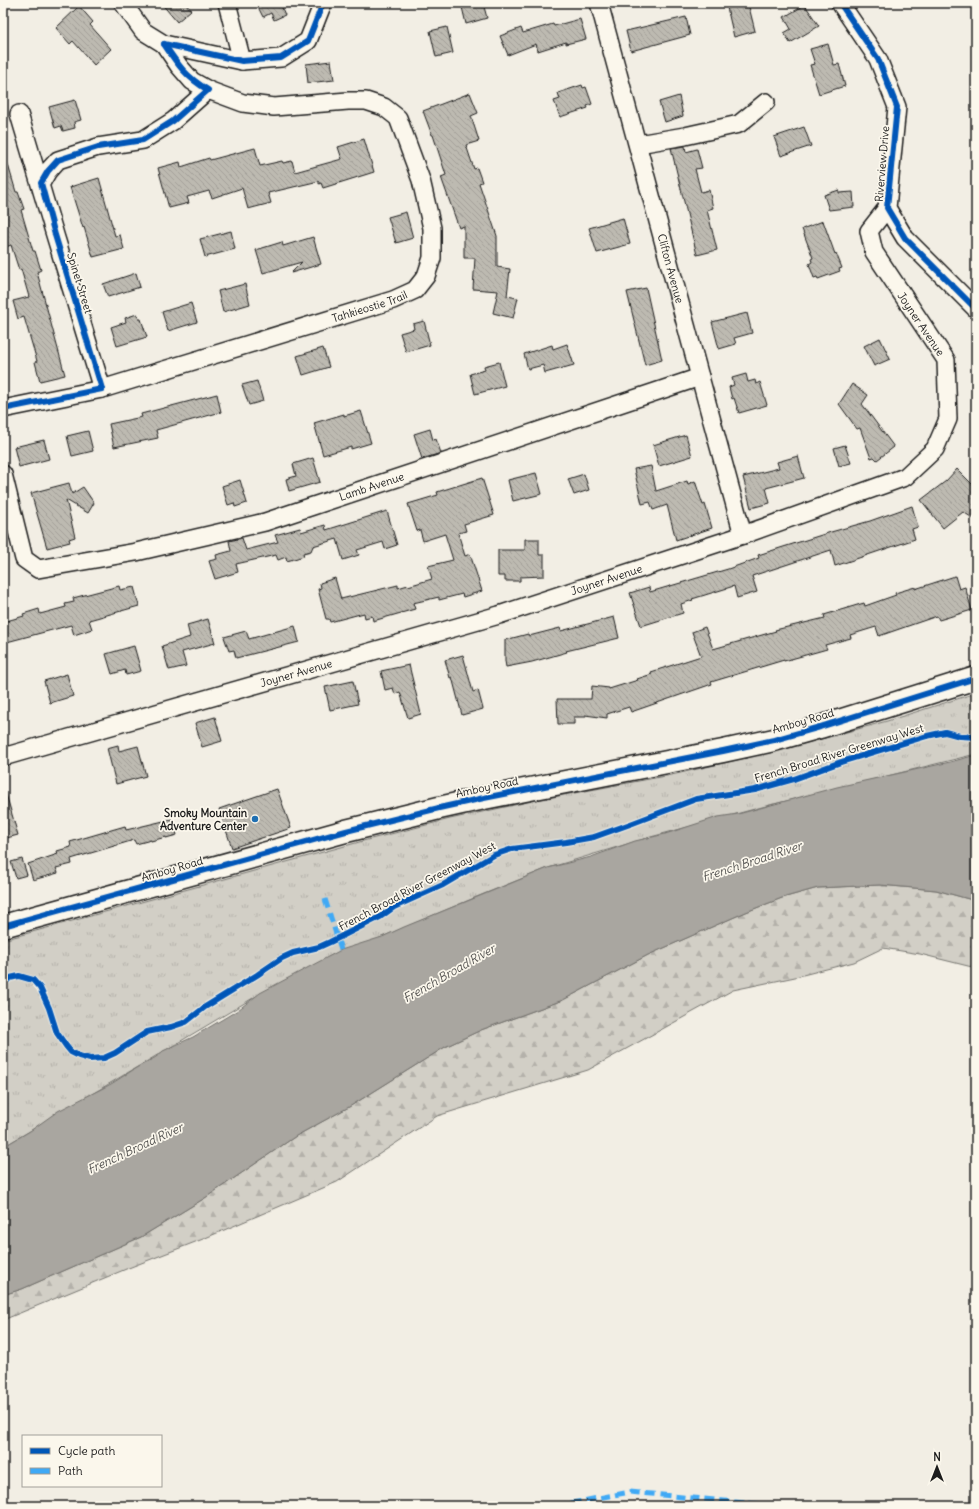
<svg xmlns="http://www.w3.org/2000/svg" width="979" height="1509" font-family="Delius,sans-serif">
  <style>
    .forest { fill: url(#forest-firs); stroke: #777671 }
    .park { fill: url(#park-tufts); stroke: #777671 }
    .water { fill: #a9a6a0; stroke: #716f6b }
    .building { fill: url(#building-back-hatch); stroke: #1c1c1c }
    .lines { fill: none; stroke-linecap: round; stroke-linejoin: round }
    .minor-casing { stroke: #1c1c1c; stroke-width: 20 }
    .major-casing { stroke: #1c1c1c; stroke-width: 25 }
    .minor { stroke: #fbf7ec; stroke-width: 17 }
    .major { stroke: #fbf7ec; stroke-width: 22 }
    .quiet { stroke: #3fa9f5; stroke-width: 5; stroke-dasharray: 10 5; stroke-linecap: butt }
    .cycleway-casing { stroke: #fbf7ec; stroke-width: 8 }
    .cycleway { stroke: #0057b8; stroke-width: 6 }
    .poi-dot { fill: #1f6fb2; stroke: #fbf7ec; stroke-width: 1.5 }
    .labels { text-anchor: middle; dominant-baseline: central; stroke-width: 3.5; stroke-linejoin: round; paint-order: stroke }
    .street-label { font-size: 11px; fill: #1c1c1c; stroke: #fbf7ec }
    .poi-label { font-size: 11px; font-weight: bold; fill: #1c1c1c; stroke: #fbf7ec; text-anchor: end }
    .water-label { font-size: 12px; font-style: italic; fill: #545351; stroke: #fbf7ec }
  </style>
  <defs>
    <pattern id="forest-firs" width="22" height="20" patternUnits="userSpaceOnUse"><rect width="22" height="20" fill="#d2cfc6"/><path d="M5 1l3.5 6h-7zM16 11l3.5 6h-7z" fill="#b4b1aa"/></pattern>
    <pattern id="park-tufts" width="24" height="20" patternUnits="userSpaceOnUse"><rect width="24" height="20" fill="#d2cfc6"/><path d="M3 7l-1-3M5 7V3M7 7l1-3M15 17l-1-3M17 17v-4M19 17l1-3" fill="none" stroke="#b4b1aa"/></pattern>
    <pattern id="building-back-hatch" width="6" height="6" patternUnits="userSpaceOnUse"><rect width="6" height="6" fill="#bdbab1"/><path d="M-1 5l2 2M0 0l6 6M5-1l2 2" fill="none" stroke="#a29f98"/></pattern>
  </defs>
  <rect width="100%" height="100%" fill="#f2eee4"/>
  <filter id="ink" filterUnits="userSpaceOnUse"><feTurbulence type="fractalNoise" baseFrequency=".025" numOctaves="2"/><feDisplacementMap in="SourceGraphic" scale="8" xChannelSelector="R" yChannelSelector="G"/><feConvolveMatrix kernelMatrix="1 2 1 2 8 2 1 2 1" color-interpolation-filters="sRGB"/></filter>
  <g filter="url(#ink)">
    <polygon class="forest" points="880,885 936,890 976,901 976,968 920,954 883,948 854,962 795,977 733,990 588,1070 437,1116 337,1182 203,1239 131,1267 3,1320 3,1295 22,1289 141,1237 205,1198 296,1136 349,1107 445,1047 481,1030 563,1000 648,955 746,912 782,898 818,888"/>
    <polygon class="park" points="976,693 976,754 762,807 647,838 548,868 474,898 382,937 253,998 3,1147 3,940 363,841 450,819 537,800 676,774 788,748 887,721"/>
    <polygon class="water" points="976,755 976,901 936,890 880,885 818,888 782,898 746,912 648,955 563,1000 481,1030 445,1047 349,1107 296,1136 205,1198 141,1237 22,1289 3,1295 3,1147 30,1131 58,1111 111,1084 136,1068 156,1057 163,1051 193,1037 238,1010 260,993 341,950 382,937 404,927 548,868 591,857 635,841 665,834 718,817 738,814 837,787 950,762"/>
    <g class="building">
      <polygon points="161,3 185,3 191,10 177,22"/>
      <polygon points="256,3 294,3 282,8 285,15 274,20 271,13 263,17"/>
      <polygon points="461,3 483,3 487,18 466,24"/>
      <polygon points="726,3 748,3 755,31 734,37"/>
      <polygon points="805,5 819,26 790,43 784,33 791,29 784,17"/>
      <polygon points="79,6 93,22 90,25 111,49 94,65 73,41 70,44 56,28"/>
      <polygon points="686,17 690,35 631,51 626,31"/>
      <polygon points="580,19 586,39 566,44 566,42 538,51 536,44 508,55 500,36 521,28 523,33 553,24 554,26"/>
      <polygon points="447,27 453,53 436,57 430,31"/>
      <polygon points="828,44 834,65 839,64 845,86 819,94 810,65 815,64 810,49"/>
      <polygon points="331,61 334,80 308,83 306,64"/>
      <polygon points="582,85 583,88 586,87 592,104 587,106 588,108 560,117 554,101 560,99 558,93"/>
      <polygon points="470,93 478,113 471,116 479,141 466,145 474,169 477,168 482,182 479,183 497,236 497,267 510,269 507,296 518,298 513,318 493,313 498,291 473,289 475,258 464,258 464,226 459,228 441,177 446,175 433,135 432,135 423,111"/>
      <polygon points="679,96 683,116 665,122 659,102"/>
      <polygon points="75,100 81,120 74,122 75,128 63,131 61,126 55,128 49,107"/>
      <polygon points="804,127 811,146 781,156 774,137"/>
      <polygon points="364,139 374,172 323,188 321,183 319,184 319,181 268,193 271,203 248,209 242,188 212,198 209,191 187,197 189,203 169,208 158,168 180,162 181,167 209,158 210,160 255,148 260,166 282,161 283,163 292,161 295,172 342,159 338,147"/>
      <polygon points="685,146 686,152 697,149 702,168 695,169 701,192 709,190 713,208 707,210 717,250 697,255 671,148"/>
      <polygon points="3,158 6,158 16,192 18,192 24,209 21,210 33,251 35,251 41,270 37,272 65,375 40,381 35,362 37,361 24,317 18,319 13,301 29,297 21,269 19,270 11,245 3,248"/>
      <polygon points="99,178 115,236 120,235 124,249 93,257 84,227 83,228 70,187"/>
      <polygon points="839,190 839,193 853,192 854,207 829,210 824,195"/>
      <polygon points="406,212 413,238 396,243 388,217"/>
      <polygon points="623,218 630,244 597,253 589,228"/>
      <polygon points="823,221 835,254 836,253 842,268 839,269 840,271 818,279 817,277 814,278 809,264 812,262 811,259 813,258 802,229"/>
      <polygon points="231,231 235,249 205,257 200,239"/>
      <polygon points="313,237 321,264 291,273 302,262 263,273 256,250 282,242 283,246"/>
      <polygon points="136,273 140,287 108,297 103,284"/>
      <polygon points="245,284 250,304 223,312 218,291"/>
      <polygon points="646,288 662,360 645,365 627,292"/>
      <polygon points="191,303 197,322 168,331 162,312"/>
      <polygon points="747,313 752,333 734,338 736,344 719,349 712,322"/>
      <polygon points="137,314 139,319 141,319 147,337 117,346 111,327 126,322 125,318"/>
      <polygon points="424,321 430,345 406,352 400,333 414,329 413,324"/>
      <polygon points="880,338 890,359 874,366 864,346"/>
      <polygon points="567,344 574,365 545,373 543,365 528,369 524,354 552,345 553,349"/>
      <polygon points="323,348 329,367 303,375 297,356"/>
      <polygon points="499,362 505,386 475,394 470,374 485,370 484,366"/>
      <polygon points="746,374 748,382 755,380 756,384 760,382 767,405 739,413 734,398 732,399 729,387 734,385 732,378"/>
      <polygon points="257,381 263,401 249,405 242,385"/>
      <polygon points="852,384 868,395 862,404 894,447 877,460 874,457 871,458 860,428 857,429 839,404"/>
      <polygon points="217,394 221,412 156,430 158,438 114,447 109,424 142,417 141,414"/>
      <polygon points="361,411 371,443 351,449 351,447 323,455 314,423 344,414 344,416"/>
      <polygon points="430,429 433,440 436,439 441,453 422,459 414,434"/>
      <polygon points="88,431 93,451 72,456 67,436"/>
      <polygon points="686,435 692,456 659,466 653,445"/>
      <polygon points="44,440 49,459 19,467 14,447"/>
      <polygon points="845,445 851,463 839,466 834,448"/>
      <polygon points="798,456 804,478 766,488 770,503 751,508 743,477 779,468 777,462"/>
      <polygon points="313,458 320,482 289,491 286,479 296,476 293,464"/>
      <polygon points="651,466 656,491 687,481 688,484 695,481 703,505 705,504 712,528 676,540 667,505 653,510 650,502 642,504 634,469"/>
      <polygon points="957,469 976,488 976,520 963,512 943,528 921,500 946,481"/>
      <polygon points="536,473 542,494 513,501 508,480"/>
      <polygon points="584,474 589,490 574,495 568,479"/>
      <polygon points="482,478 494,515 464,524 466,531 458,533 465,556 470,554 482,591 463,597 462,594 439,600 439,597 413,603 415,609 373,621 372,616 365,618 364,613 330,622 329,619 326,619 318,589 321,588 320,583 335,578 341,599 398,585 398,588 408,585 408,586 432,579 428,566 453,560 445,534 423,541 420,530 417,531 408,504 438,495 437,492"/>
      <polygon points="240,480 247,503 235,507 234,503 228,505 222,486"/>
      <polygon points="69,483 72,494 83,487 94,503 88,513 66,500 75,537 69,539 70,542 47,548 31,493"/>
      <polygon points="912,506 918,527 912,529 915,539 835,566 831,550 752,576 757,592 737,598 734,586 692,599 693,600 681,604 683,613 641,626 630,593 649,587 650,592 728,569 759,558 758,555 831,532 870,521"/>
      <polygon points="387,511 397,545 385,549 383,542 357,550 359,555 343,560 337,539 313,546 311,551 303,553 304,556 287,561 286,557 278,560 276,555 236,564 238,572 215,579 209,561 217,559 216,555 231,551 229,541 242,538 246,550 278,542 275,535 300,528 301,532 325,525 326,530"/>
      <polygon points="525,539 539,539 539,555 544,555 544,576 520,577 520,581 505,581 505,576 498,576 498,550 525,550"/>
      <polygon points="955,576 959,589 965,587 972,610 939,620 937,616 879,636 876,627 850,635 851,638 825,645 827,649 784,661 784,660 711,682 712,684 631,712 629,707 607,714 607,718 585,715 585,717 574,717 574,724 558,724 557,699 591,699 592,686 609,688 609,689 638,680 637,679 652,674 651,672 701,656 692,632 705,627 713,649 776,631 775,630 825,618 824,615 864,603 865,606 896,595 895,593 915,587 915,589"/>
      <polygon points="119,586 120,590 134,587 139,606 89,620 92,629 74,635 71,625 3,643 3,622 24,616 23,614 39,609 40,614 66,607 65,604 74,602 73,598"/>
      <polygon points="614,617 619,638 566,651 567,652 532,662 506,667 505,661 505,640 528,634 529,636 560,628 561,631"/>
      <polygon points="208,619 215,643 182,652 186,666 169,670 162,646 190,637 187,625"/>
      <polygon points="295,626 299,642 236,658 234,650 229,651 224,637 246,631 249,639"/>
      <polygon points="134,646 141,671 126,675 125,670 112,674 106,654"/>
      <polygon points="463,655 473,692 478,690 483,709 462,715 452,677 450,678 445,660"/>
      <polygon points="409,665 421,714 408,718 400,692 395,694 393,688 385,690 381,671"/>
      <polygon points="67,674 73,696 50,703 44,681"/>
      <polygon points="353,681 358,704 330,710 325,687"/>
      <polygon points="215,717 222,741 202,747 195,723"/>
      <polygon points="118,745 119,751 138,746 146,776 116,784 107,748"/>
      <polygon points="277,789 291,828 232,848 219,809"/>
      <polygon points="3,794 6,794 18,835 3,839"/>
      <polygon points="172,819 177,835 166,838 166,837 151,841 151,840 136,844 134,840 71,859 72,864 56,868 58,873 33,880 28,864 58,854 57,851 71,847 70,842 125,826 126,830"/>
      <polygon points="22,859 27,875 16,878 11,862"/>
    </g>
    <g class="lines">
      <defs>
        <g id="minor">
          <polyline points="123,3 143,31 164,44 242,61 281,58 308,41 323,3"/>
          <polyline points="227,3 242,61"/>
          <path id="s1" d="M599 3 700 377 743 535"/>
          <polyline points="840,3 878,59 897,107 887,208 905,238 976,309"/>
          <polyline points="19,114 55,235 102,389"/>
          <polyline points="638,144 685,136 739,124 766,102"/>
          <polyline points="41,183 48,171 58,160 98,147 143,140 173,121 208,90"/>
          <path id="s2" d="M3 409 102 389 393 300 415 290 426 276 432 258V228L421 180 398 118 384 107 366 101H348L274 107 243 103 208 90 192 81 179 66 164 44"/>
          <path id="s3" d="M3 474 24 559 38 569 136 552 265 522 700 377"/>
          <path id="s4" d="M3 757 499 615 743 535 905 477 935 449 948 419 946 360 874 252 869 231 887 208"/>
        </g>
        <polyline id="major" points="3,926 346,831 439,808 484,798 723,751 774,740 820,727 976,678"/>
      </defs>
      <use href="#minor" class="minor-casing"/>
      <use href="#major" class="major-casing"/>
      <use href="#minor" class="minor"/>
      <use href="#major" class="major"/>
      <g class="quiet">
        <polyline points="325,899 341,950"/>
        <polyline points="556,1506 630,1492 777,1506"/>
      </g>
      <defs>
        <g id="cycleway">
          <polyline points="840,3 878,59 897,107 887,208 905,238 976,309"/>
          <polyline points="164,44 242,61 281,58 308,41 323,3"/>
          <path d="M3 409 102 389 55 235 41 183 48 171 58 160 98 147 143 140 173 121 208 90C186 77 178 65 164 44"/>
          <polyline points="3,926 346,831 439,808 484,798 723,751 774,740 820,727 976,678"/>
          <polyline points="3,984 10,978 19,976 33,980 40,988 49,1008 57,1033 66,1046 71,1052 79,1056 90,1059 104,1058 115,1053 147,1032 171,1027 186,1022 205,1007 257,975 282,958 293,953 319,947 330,942 380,917 394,907 443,885 494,855 512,849 566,842 594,837 633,823 696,799 755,790 794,779 841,762 927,736 945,732 960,736 976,737"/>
        </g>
      </defs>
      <use href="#cycleway" class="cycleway-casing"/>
      <use href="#cycleway" class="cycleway"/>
    </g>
  </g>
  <circle class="poi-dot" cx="255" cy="819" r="4"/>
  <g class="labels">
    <g class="street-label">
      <text transform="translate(882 164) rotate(-85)">Riverview Drive</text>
      <text stroke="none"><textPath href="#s1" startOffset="275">Clifton Avenue</textPath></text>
      <text transform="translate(80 283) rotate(73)">Spinet Street</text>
      <text stroke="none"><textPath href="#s2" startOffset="381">Tahkieostie Trail</textPath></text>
      <text transform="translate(921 324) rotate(56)">Joyner Avenue</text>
      <text stroke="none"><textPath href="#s3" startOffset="449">Lamb Avenue</textPath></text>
      <text stroke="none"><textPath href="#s4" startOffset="629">Joyner Avenue</textPath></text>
      <text stroke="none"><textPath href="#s4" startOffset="305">Joyner Avenue</textPath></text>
      <text transform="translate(803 721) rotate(-16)">Amboy Road</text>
      <text transform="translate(839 753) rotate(-17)">French Broad River Greenway West</text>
      <text transform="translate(487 787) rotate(-12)">Amboy Road</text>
      <text transform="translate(172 869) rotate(-16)">Amboy Road</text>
      <text transform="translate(417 886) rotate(-28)">French Broad River Greenway West</text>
    </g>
    <g class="poi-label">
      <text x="247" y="813">Smoky Mountain<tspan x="247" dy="13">Adventure Center</tspan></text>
    </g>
    <g class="water-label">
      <text transform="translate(752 861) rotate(-18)">French Broad River</text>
      <text transform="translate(449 973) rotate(-30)">French Broad River</text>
      <text transform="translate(135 1148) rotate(-25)">French Broad River</text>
    </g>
  </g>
  <rect width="979" height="1509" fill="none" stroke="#fbf7ec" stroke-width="16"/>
  <rect x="8" y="8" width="963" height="1493" fill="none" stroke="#1c1c1c" stroke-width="1.5" filter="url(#ink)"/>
  <rect x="22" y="1435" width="140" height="52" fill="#fbf7ec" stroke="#a29f99"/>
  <rect x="30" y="1448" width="20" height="6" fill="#0057b8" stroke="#a29f99"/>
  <text x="58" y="1455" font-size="12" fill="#1c1c1c">Cycle path</text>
  <rect x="30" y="1468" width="20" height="6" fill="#3fa9f5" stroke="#a29f99"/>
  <text x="58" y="1475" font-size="12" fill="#1c1c1c">Path</text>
  <g transform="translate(937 1467)" stroke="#fbf7ec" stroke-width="3" paint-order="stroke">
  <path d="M0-3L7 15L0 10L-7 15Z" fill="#1c1c1c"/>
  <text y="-6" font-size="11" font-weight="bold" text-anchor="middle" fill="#1c1c1c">N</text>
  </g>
</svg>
